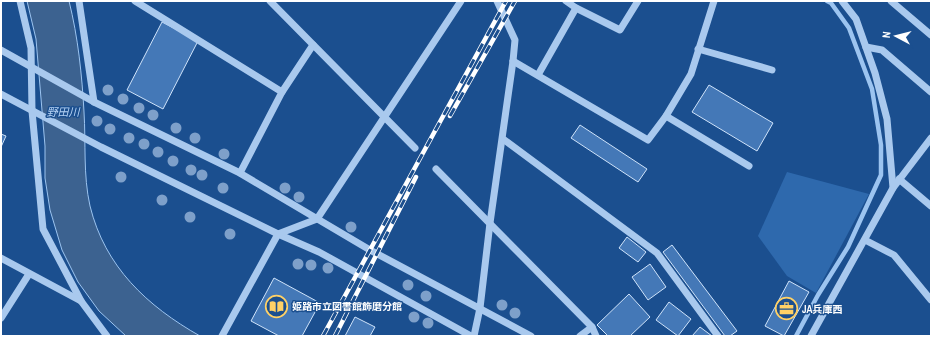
<svg xmlns="http://www.w3.org/2000/svg" width="932" height="337" font-family="'Archivo Narrow','Noto Sans JP',sans-serif">
  <style>
    .green { fill: #2e69ad }
    .water { fill: #3c6290; stroke: #9cc4f0 }
    .lines { fill: none; stroke-linecap: round; stroke-linejoin: round }
    .stream { stroke: #9cc4f0; stroke-width: 4.5 }
    .building { fill: #4478b7; stroke: #cfe3fa }
    .minor { stroke: #a9c9ee; stroke-width: 7 }
    .rail-casing { stroke: #fff; stroke-width: 4.5 }
    .rail { stroke: #1b4f8f; stroke-width: 3; stroke-dasharray: 9; stroke-linecap: butt }
    .tree { fill: #7ea0ca }
    .labels { text-anchor: middle; dominant-baseline: central; stroke-width: 3; stroke-linejoin: round; paint-order: stroke }
    .poi-label { font-size: 10px; font-weight: bold; fill: #fff; stroke: #1b4f8f; text-anchor: start }
    .water-label { font-size: 11px; font-style: italic; fill: #b5d3f5; stroke: #1b4f8f }
  </style>
  <rect width="100%" height="100%" fill="#1b4f8f"/>
  <polygon class="green" points="787,172 869,194 816,293 787,276 758,236"/>
  <path class="water" d="M27 1H69C78 37 82 75 84 112 86 143 83 175 90 206 105 267 147 306 200 336H126L99 311 78 282 62 250 50 210 45 178V146L36 39Z"/>
  <g class="lines">
    <polyline class="stream" points="796,336 818,295 848,247 881,175 881,145 872,89 849,28 831,3 827,1"/>
  </g>
  <g class="building">
    <polygon points="162,22 198,41 163,109 127,90"/>
    <polygon points="709,85 773,123 757,151 692,112"/>
    <polygon points="580,125 647,169 638,182 571,138"/>
    <polygon points="1,134 6,136 1,147"/>
    <polygon points="627,237 646,252 638,262 619,248"/>
    <polygon points="672,245 737,331 730,336 725,336 663,252"/>
    <polygon points="650,264 666,287 648,300 632,277"/>
    <polygon points="274,278 320,303 302,336 279,336 251,321"/>
    <polygon points="789,281 809,292 784,336 765,326"/>
    <polygon points="629,294 650,317 630,336 608,336 597,325"/>
    <polygon points="669,302 691,319 678,336 656,320"/>
    <polygon points="355,317 375,327 370,336 345,336"/>
    <polygon points="700,327 712,336 692,336"/>
  </g>
  <g class="lines">
    <g class="minor">
      <polyline points="20,1 31,48 32,111 43,229 81,301 107,336"/>
      <polyline points="79,1 94,102"/>
      <polyline points="135,1 282,92 240,173"/>
      <polyline points="270,1 415,148"/>
      <polyline points="891,1 931,35"/>
      <polyline points="576,8 620,30 638,1"/>
      <polyline points="866,47 882,50 931,92"/>
      <polyline points="698,49 772,70"/>
      <polyline points="1,50 94,102 238,172 370,250 531,336"/>
      <polyline points="513,61 648,140 666,116 691,74 714,1"/>
      <polyline points="538,75 576,8 566,1"/>
      <polyline points="282,92 313,45"/>
      <polyline points="1,94 101,147 278,234 319,252 471,336"/>
      <polyline points="666,116 749,166"/>
      <polyline points="503,139 657,253 718,336"/>
      <polyline points="436,169 592,327 596,336"/>
      <polyline points="899,179 931,206"/>
      <polyline points="893,188 931,138"/>
      <polyline points="865,240 894,255 931,300"/>
      <polyline points="1,258 81,301"/>
      <polyline points="1,318 29,274"/>
      <polyline points="222,336 278,234 317,219 461,1"/>
      <polyline points="474,336 480,308 490,223 513,61 515,40 497,1"/>
      <polyline points="580,336 592,327"/>
      <polyline points="811,336 893,188 887,119 875,73 856,19 842,1"/>
    </g>
    <defs>
      <g id="rail">
        <polyline points="450,116 515,1"/>
        <polyline points="323,336 506,1"/>
        <polyline points="335,336 416,177"/>
      </g>
    </defs>
    <use href="#rail" class="rail-casing"/>
    <use href="#rail" class="rail"/>
  </g>
  <g class="tree">
    <circle cx="108" cy="90" r="5.5"/>
    <circle cx="123" cy="99" r="5.5"/>
    <circle cx="139" cy="108" r="5.5"/>
    <circle cx="153" cy="115" r="5.5"/>
    <circle cx="97" cy="121" r="5.5"/>
    <circle cx="176" cy="128" r="5.5"/>
    <circle cx="110" cy="129" r="5.5"/>
    <circle cx="129" cy="138" r="5.5"/>
    <circle cx="195" cy="138" r="5.5"/>
    <circle cx="144" cy="144" r="5.5"/>
    <circle cx="158" cy="152" r="5.5"/>
    <circle cx="224" cy="154" r="5.5"/>
    <circle cx="173" cy="161" r="5.5"/>
    <circle cx="191" cy="170" r="5.5"/>
    <circle cx="202" cy="175" r="5.5"/>
    <circle cx="121" cy="177" r="5.5"/>
    <circle cx="223" cy="188" r="5.5"/>
    <circle cx="285" cy="188" r="5.5"/>
    <circle cx="299" cy="197" r="5.5"/>
    <circle cx="162" cy="200" r="5.5"/>
    <circle cx="190" cy="217" r="5.5"/>
    <circle cx="351" cy="227" r="5.5"/>
    <circle cx="230" cy="234" r="5.5"/>
    <circle cx="298" cy="264" r="5.5"/>
    <circle cx="311" cy="265" r="5.5"/>
    <circle cx="328" cy="268" r="5.5"/>
    <circle cx="408" cy="285" r="5.5"/>
    <circle cx="426" cy="296" r="5.5"/>
    <circle cx="502" cy="305" r="5.5"/>
    <circle cx="515" cy="313" r="5.5"/>
    <circle cx="414" cy="317" r="5.5"/>
    <circle cx="428" cy="323" r="5.5"/>
  </g>
  <defs>
    <symbol id="library-ring" viewBox="-11 -11 22 22"><circle r="9.5" fill="#1b4f8f" stroke="#ffd166" stroke-width="1.5"/><path d="M-6-4Q-3-5.5-.7-3.5V5Q-3 3-6 4ZM6-4Q3-5.5 .7-3.5V5Q3 3 6 4Z" fill="#ffd166"/></symbol>
    <symbol id="office-ring" viewBox="-11 -11 22 22"><circle r="9.5" fill="#1b4f8f" stroke="#ffd166" stroke-width="1.5"/><path d="M-6-3h4V-5.5h4V-3h4V5H-6ZM-1-4.5V-3h2v-1.5ZM-6 0V1H6V0Z" fill="#ffd166"/></symbol>
  </defs>
  <g fill-rule="evenodd">
    <use href="#library-ring" x="264" y="294" width="25" height="25"/>
    <use href="#office-ring" x="774" y="296" width="25" height="25"/>
  </g>
  <g class="labels">
    <g class="poi-label">
      <text x="292" y="306">姫路市立図書館飾磨分館</text>
      <text x="802" y="309">JA兵庫西</text>
    </g>
    <g class="water-label">
      <text x="63" y="112">野田川</text>
    </g>
  </g>
  <rect width="932" height="337" fill="none" stroke="#ffffff" stroke-width="4"/>
  <g transform="translate(896 36) rotate(277)" stroke="#1b4f8f" stroke-width="3" paint-order="stroke">
  <path d="M0-3L7 15L0 10L-7 15Z" fill="#ffffff"/>
  <text y="-6" font-size="11" font-weight="bold" text-anchor="middle" fill="#ffffff">N</text>
  </g>
</svg>
